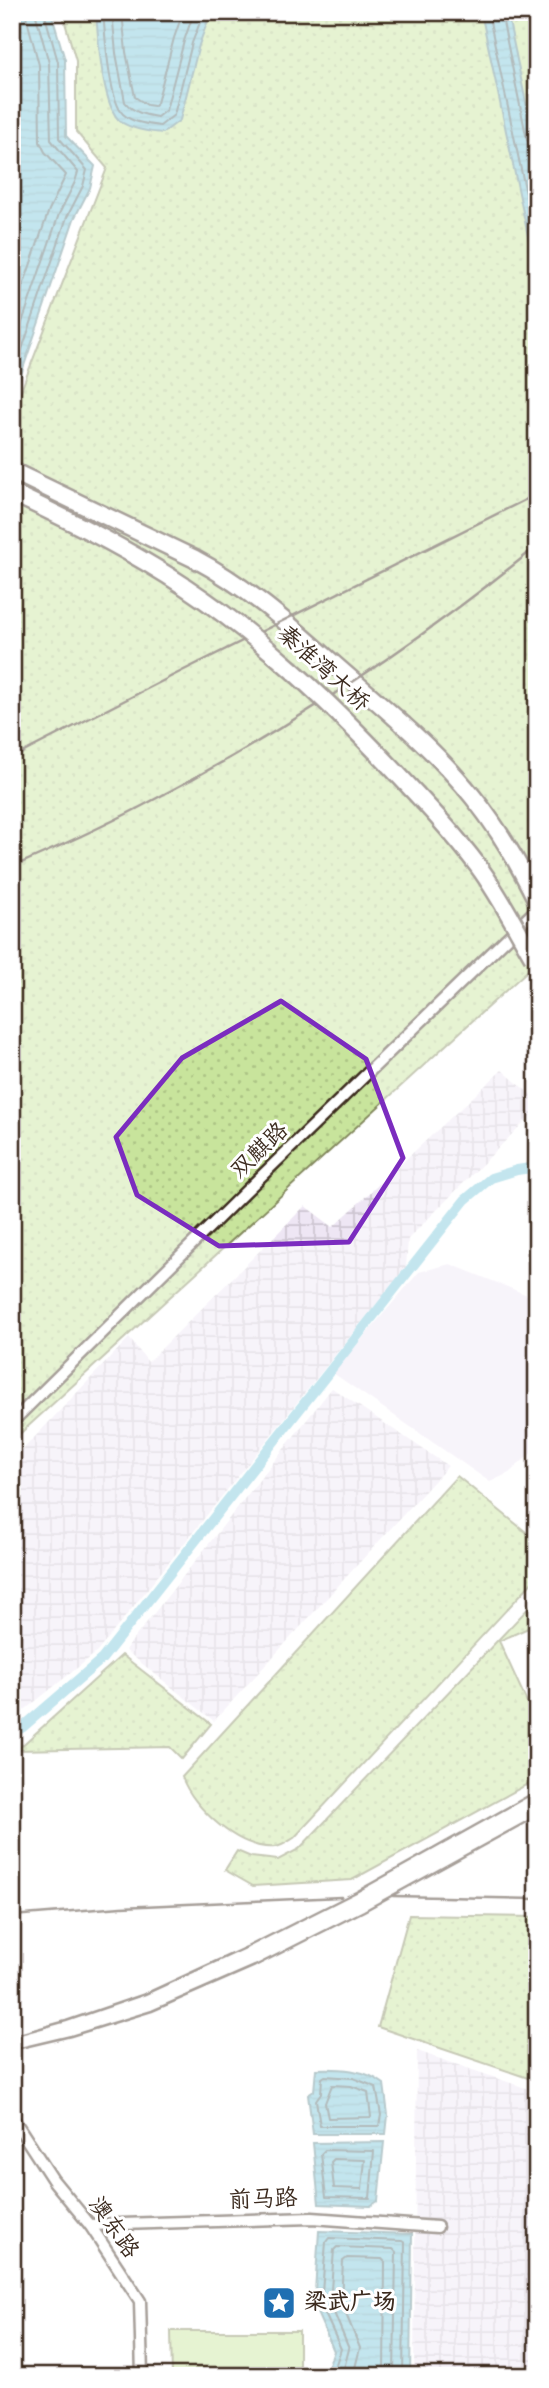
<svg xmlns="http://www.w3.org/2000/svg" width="549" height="2388" font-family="Kalam,'LXGW WenKai TC',sans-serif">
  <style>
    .built { fill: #eee6f4 }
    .industrial { fill: url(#industrial-grid) }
    .grass { fill: url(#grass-dots); stroke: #82875d; stroke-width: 2 }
    .garden { fill: #c8e49c; stroke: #82875d; stroke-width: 2 }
    .water { fill: url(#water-rules); stroke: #61888e; stroke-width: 2 }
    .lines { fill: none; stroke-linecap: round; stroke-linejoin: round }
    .shore { stroke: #546869; stroke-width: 2 }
    .canal { stroke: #7ac6d9; stroke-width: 10 }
    .street-casing { stroke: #3b2a1e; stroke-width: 15 }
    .primary-casing { stroke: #3b2a1e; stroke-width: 21 }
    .street { stroke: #fff; stroke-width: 10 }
    .primary { stroke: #fff; stroke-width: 16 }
    .rail { stroke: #3b2a1e; stroke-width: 2.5 }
    .primary-bridge-casing { stroke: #3b2a1e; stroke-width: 21; stroke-linecap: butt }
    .primary-bridge { stroke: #fff; stroke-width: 16 }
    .marked { fill: none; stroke: #7b2cbf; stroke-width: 5; stroke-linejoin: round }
    .labels { text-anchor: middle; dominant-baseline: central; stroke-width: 6; stroke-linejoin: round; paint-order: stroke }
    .street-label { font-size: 23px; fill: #3b2a1e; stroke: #fff }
    .poi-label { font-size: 23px; font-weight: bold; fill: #3b2a1e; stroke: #fff; text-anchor: start }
  </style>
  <defs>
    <pattern id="industrial-grid" width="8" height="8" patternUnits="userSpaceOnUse" patternTransform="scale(1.75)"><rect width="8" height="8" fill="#eee6f4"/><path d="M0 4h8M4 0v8" fill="none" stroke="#cdc5d1"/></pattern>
    <pattern id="grass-dots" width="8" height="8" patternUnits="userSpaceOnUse" patternTransform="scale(1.75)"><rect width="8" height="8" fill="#c8e49c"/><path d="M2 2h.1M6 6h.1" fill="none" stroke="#adc486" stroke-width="1.8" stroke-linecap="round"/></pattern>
    <pattern id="water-rules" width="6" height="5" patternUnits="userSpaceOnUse" patternTransform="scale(1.75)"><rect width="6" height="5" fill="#7ac6d9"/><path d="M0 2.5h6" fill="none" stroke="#6aaaba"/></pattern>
  </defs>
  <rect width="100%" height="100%" fill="#fff"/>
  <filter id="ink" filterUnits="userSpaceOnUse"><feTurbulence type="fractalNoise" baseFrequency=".0143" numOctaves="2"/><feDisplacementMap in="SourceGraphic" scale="14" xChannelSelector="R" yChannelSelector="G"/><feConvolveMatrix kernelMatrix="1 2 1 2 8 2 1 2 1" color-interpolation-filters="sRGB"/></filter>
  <g filter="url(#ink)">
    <polygon class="built" points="450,1264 537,1299 537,1448 509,1473 490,1482 333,1373 419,1272"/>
    <g class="industrial">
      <polygon points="502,1070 537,1100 537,1109 408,1239 406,1267 97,1652 12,1720 12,1461 129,1338 148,1362 305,1206 333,1227"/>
      <polygon points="332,1388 448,1466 214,1721 125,1650"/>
      <polygon points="417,2051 537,2092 537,2376 414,2376"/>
    </g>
    <g class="grass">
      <polygon points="62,12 537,12 537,962 12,1441 12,414 107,168 76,132 76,61"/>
      <path d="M457 1476 537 1541V1577L294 1838C289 1841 281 1847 275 1847 239 1850 193 1808 182 1777Z"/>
      <polygon points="537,1599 537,1624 499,1641 537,1724 537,1779 352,1880 253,1886 225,1870 237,1851 251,1857 278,1860 299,1849"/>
      <polygon points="122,1655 211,1724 182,1759 170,1747 17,1750"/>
      <polygon points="409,1915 537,1917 537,2081 378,2027"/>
    </g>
    <polygon class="garden" points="171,2331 299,2331 299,2376 172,2376"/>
    <g class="water">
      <polygon points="12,12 51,12 65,60 66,136 95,166 90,188 74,219 12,401"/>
      <path d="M96 12H211L199 45 180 120 163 133C148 132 134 130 121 122 102 108 98 36 96 12Z"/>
      <polygon points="481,12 507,12 537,155 537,279"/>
      <path d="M316 2069C339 2068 365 2069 384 2084L388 2115 386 2134H313L308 2095 314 2091Z"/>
      <polygon points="384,2142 378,2201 370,2206 319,2204 313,2143"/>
      <polygon points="319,2231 412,2234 410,2376 325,2376 334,2351 314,2306"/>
    </g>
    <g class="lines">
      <g class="shore">
        <path d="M103 12C105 33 109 101 123 114 133 123 147 124 160 126L174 115 192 43 204 12"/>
        <path d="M112 12 116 53 125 102C133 112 144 115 157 117L166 110 184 41 194 12"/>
        <polyline points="122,12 126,52 135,97 147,105 154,106 157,103 174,38 183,12"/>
        <polyline points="488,12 537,246"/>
        <polyline points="501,12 527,140 531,146 537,147"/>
        <polyline points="12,319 49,210 66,175 45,152 40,142 39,65 25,12"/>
        <polyline points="12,352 59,214 75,182 78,172 51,140 49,63 35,12"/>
        <polyline points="12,379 67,217 83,186 87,170 59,138 58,62 44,12"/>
        <polygon points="325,2076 353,2078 376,2087 381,2115 379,2126 320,2126 316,2100 321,2093 322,2078"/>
        <polygon points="332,2085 351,2086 368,2092 371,2117 328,2118 325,2103"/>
        <polygon points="325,2150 374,2151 370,2198 326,2197 321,2154"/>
        <polygon points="334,2159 365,2160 362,2189 334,2188 331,2162"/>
        <polyline points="332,2376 341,2349 321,2305 326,2242 329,2238 402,2241 405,2243 403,2376"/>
        <polyline points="342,2376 349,2349 330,2303 334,2250 337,2247 393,2249 396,2252 394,2376"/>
        <polyline points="353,2376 360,2348 341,2302 343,2261 347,2258 382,2259 385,2262 384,2376"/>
      </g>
      <polyline class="canal" points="12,1733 23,1727 102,1659 465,1200 491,1178 517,1170 537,1167"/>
      <defs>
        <g id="street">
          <polyline points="12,1422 247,1190 537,909"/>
          <polyline points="12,2117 53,2180 90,2225 140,2301 142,2376"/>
          <polyline points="90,2225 312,2218 437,2227"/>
        </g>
        <path id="primary" d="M12 471 195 559C248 587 291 626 335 665 383 707 433 747 473 797 499 829 519 864 537 901"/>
      </defs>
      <use href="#street" class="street-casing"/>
      <use href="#primary" class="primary-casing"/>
      <use href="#street" class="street"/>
      <use href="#primary" class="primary"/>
      <g class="rail">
        <polyline points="12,758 182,671 537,494"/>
        <path d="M12 867C56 848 100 828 142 806 282 733 415 646 537 546"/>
        <polyline points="393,1896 537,1899"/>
        <polyline points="12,1916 121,1907 341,1897"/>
        <polyline points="12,2036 66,2021 145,1994 247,1947 356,1892 537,1791"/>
        <polyline points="12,2050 71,2036 152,2011 255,1966 364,1911 537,1816"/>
      </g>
      <defs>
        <path id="primary-bridge" d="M12 493C72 521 130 550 184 586 261 637 328 701 391 767 421 799 452 831 478 866 499 894 515 926 533 957"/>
      </defs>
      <use href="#primary-bridge" class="primary-bridge-casing"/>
      <use href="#primary-bridge" class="primary-bridge"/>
    </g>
  </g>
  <path d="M0 0H549V2388H0ZM281 1001 366 1059 403 1158 349 1242 219 1246 137 1195 116 1137 182 1058Z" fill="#fff" fill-opacity=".55" fill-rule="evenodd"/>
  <path class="marked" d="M281 1001 366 1059 403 1158 349 1242 219 1246 137 1195 116 1137 182 1058Z"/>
  <defs>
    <symbol id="sight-square" viewBox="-11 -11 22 22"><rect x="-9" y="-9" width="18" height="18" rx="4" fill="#1f6fb2" stroke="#fff"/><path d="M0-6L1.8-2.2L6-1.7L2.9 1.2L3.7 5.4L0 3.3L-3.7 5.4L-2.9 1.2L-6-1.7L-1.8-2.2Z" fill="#fff"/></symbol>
  </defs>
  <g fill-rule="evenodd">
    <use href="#sight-square" x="260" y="2284" width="38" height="38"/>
  </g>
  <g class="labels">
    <g class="street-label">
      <text transform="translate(323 669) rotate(42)">秦淮湾大桥</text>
      <text transform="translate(260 1151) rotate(-44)">双麒路</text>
      <text transform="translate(263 2200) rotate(-2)">前马路</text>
      <text transform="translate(113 2228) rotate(55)">澳东路</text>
    </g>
    <g class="poi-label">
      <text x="304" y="2303">梁武广场</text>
    </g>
  </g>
  <rect width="549" height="2388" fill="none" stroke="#fff" stroke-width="42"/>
  <rect x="21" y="21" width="507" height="2346" fill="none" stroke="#3b2a1e" stroke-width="2.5" filter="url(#ink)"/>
</svg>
